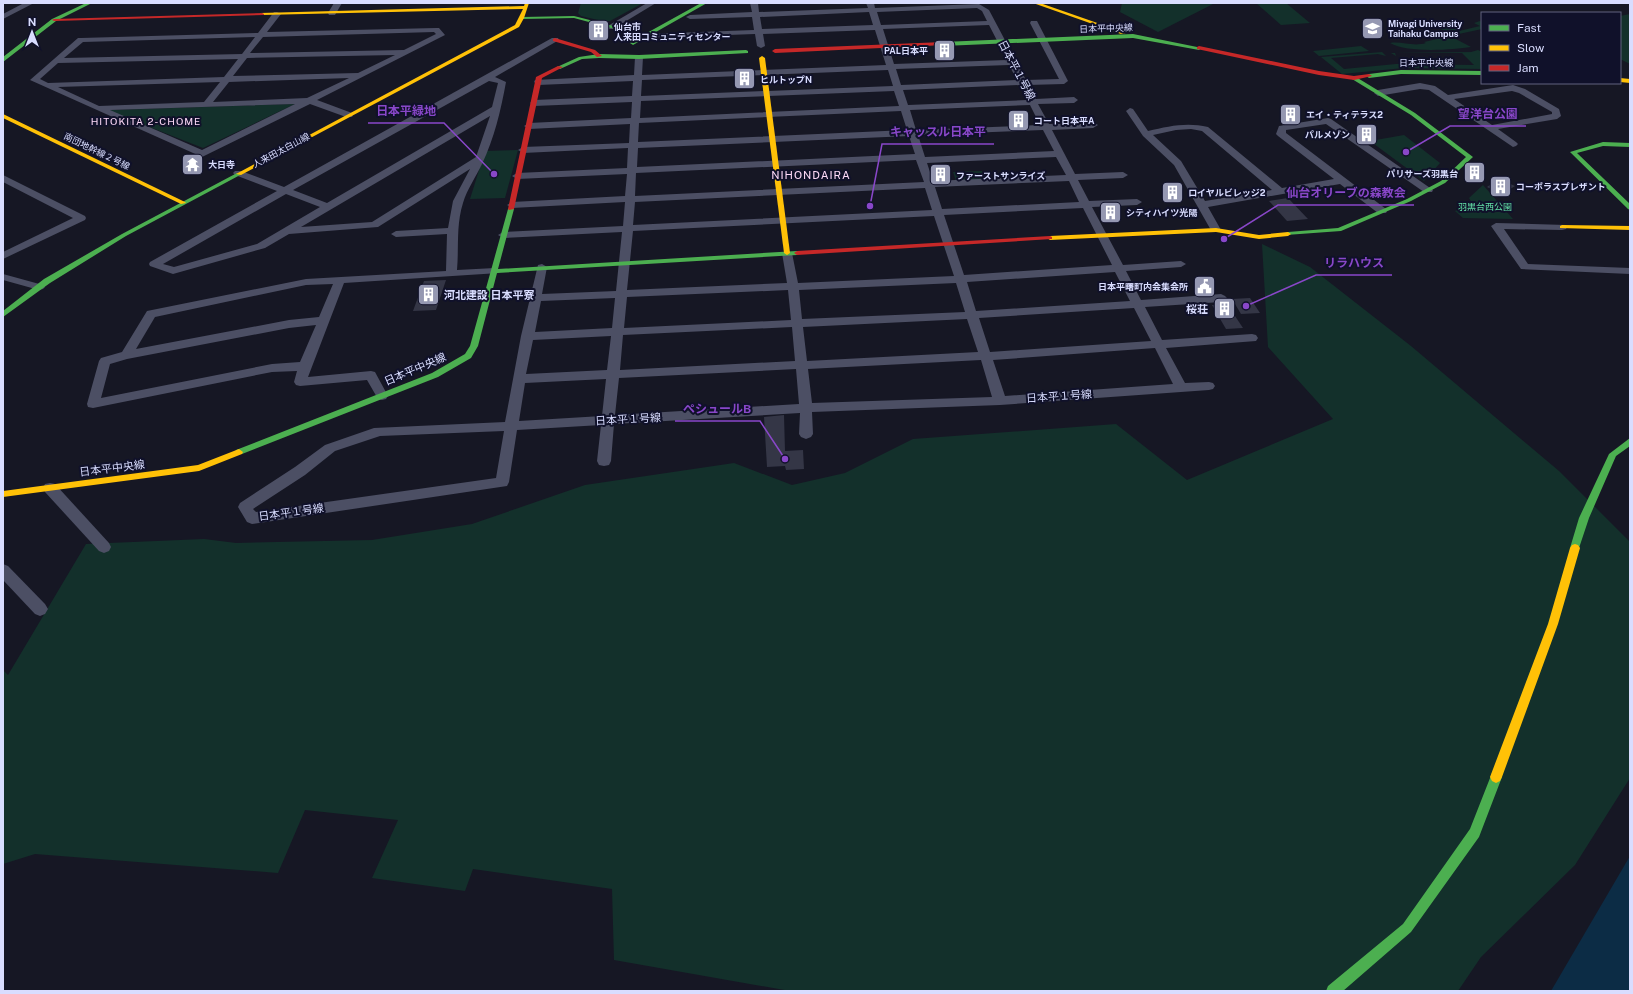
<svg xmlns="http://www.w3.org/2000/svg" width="1633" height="994" font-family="'Public Sans','Noto Sans JP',sans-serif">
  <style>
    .green { fill: #13302b }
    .water { fill: #0c2c45 }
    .building { fill: #343646 }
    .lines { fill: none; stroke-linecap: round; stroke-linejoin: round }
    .street { fill: #4c4f64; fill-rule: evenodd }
    .fast { fill: #4caf50; fill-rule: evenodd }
    .slow { fill: #ffc107; fill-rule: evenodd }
    .jam { fill: #c62828; fill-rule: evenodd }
    .labels { text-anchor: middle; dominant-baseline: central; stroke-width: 4; stroke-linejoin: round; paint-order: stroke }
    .far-poi-label { font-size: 9px; font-weight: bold; fill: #d9ddff; stroke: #10112a; text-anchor: start }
    .far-street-label { font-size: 9px; fill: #d9ddff; stroke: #10112a }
    .far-park-label { font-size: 9px; fill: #63e1a7; stroke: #10112a }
    .far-neighbourhood-label { font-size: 10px; letter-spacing: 1px; fill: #ffdbf9; stroke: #10112a }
    .street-label { font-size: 11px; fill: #d9ddff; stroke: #10112a }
    .far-quarter-label { font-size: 11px; letter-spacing: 1px; fill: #ffdbf9; stroke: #10112a }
    .poi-label { font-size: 11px; font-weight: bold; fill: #d9ddff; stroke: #10112a; text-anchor: start }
    .leader { fill: none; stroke: #8947c9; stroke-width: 1.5 }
    .callout-dot { fill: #8947c9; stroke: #10112a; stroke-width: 1.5 }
    .callout-label { font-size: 12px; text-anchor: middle; font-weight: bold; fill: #8947c9; stroke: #10112a; stroke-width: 4; stroke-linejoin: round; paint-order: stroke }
  </style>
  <rect width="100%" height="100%" fill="#161724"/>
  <g class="green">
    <polygon points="581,3 643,3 610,21 602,21 581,16 578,13"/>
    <polygon points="1122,3 1215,3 1158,32 1120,12"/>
    <polygon points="1256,3 1286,3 1310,23 1281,25"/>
    <polygon points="1630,14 1630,64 1620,59 1620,16"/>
    <polygon points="1480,21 1482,22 1482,29 1454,35 1434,26 1445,24 1459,31 1480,26 1474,23"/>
    <path d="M1450 36 1471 47C1451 50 1407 53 1390 43 1402 41 1413 47 1426 43L1424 42Z"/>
    <polygon points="1361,46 1369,51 1319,56 1313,51"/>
    <polygon points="1478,50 1482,52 1482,69 1404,68 1342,74 1321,57 1382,52 1386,56 1378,54 1331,58 1344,69 1396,64 1474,65 1462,53 1395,53 1396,56 1391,53 1471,52"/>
    <polygon points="295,104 203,148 109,111 112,110"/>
    <polygon points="1404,135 1440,163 1424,181 1370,141"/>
    <polygon points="518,150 505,198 470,199 485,151"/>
    <polygon points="982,171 986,180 956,181 953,172"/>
    <polygon points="1483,185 1513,219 1463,218 1455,211 1472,203 1469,198"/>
    <polygon points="1262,244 1310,267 1411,346 1559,471 1630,542 1630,778 1575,865 1481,957 1458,991 790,991 614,960 612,889 473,869 465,891 372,878 398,820 305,810 278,873 35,854 3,864 3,670 8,675 86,544 204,539 236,543 372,540 472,524 585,485 734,463 792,485 845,473 913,439 1116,424 1187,480 1333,419 1268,347"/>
  </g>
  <polygon class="water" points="1630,856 1630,991 1551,991"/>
  <g class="building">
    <polygon points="1499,179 1515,186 1502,194 1487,187"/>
    <polygon points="1288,198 1308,219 1287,221 1269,201"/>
    <polygon points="446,280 436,310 413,311 424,281"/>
    <polygon points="1250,298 1260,313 1241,314 1232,299"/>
    <polygon points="1227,304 1243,328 1226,329 1212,305"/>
    <polygon points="784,415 785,451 803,450 804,469 786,470 785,466 767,467 764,417"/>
  </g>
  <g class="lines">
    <g class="street">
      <polygon points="24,3 34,3 3,19 3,14"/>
      <polygon points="334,3 342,3 335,15 329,15 328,13"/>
      <polygon points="647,3 656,3 613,29 607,29 606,27"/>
      <path d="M750 3H758L759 12 868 8 866 3H874L875 8 979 4 989 10 1026 80 1059 79 1030 23 1031 21H1037L1068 81 1064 84 1028 85 1036 99 1074 97 1078 100 1074 103 1038 104 1049 124 1093 122 1098 125 1093 128 1052 130 1075 174 1123 172 1128 175 1123 178 1078 180 1089 201 1137 199 1142 202 1137 205 1092 207 1123 265 1181 261 1186 264 1181 267 1126 271 1141 300 1221 294 1225 296 1227 298 1225 300 1221 302 1145 307 1162 340 1252 334 1256 335 1258 338 1256 341 1166 348 1185 383 1209 382 1213 383 1215 386 1213 389 1209 390 1000 405 812 412 813 434 811 437 806 439 801 437 799 434 800 413 614 424 611 461 609 465 604 466 599 465 597 461 601 425 517 430 509 482 507 486 252 524 247 522 238 507 240 503 295 467 325 445 374 428 505 422 521 336 538 265 542 264 547 267 542 294 616 291 622 232 503 238 498 235 503 232 623 226 625 202 512 208 507 205 512 202 625 196 627 174 517 179 512 176 517 173 627 168 628 148 523 153 518 150 523 147 629 143 630 124 529 129 524 126 529 123 631 118 632 102 534 106 530 103 534 100 632 96 633 81 538 85 534 82 535 80 634 75 635 57 639 55 643 57 642 75 886 65 875 30 763 34 765 46 761 48 757 46 755 34 645 38 641 36 645 34 754 30 752 17 690 19 686 17 690 15 752 12ZM977 8 982 11 987 21 881 25 877 12ZM869 12 873 25 762 29 760 17ZM989 25 1007 60 894 64 883 29ZM1009 65 1017 80 901 85 896 69ZM888 70 893 86 641 96 642 80ZM1020 85 1027 100 908 105 903 90ZM894 91 899 106 640 118 641 101ZM1030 105 1040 125 916 130 910 110ZM901 111 907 130 638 142 639 123ZM1043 130 1054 151 925 157 918 135ZM909 136 915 154 637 167 638 148ZM1056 157 1066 175 933 181 927 163ZM916 160 924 182 635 196 636 173ZM1069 181 1079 202 942 209 935 187ZM925 188 932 210 633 225 635 202ZM1083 208 1112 265 964 275 944 215ZM934 216 954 276 798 283 792 253 787 250 782 253 787 283 627 290 633 231ZM1115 272 1130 301 976 311 967 282ZM956 283 965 312 802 319 799 290ZM788 290 791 320 624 328 627 297ZM615 298 612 328 535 332 541 301ZM1134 308 1151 341 990 352 979 318ZM967 319 978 352 807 361 803 327ZM792 327 795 361 620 370 623 335ZM611 336 607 370 526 374 533 340ZM1155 348 1173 384 1005 396 993 360ZM981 360 992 397 812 403 808 369ZM796 369 799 404 615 415 619 378ZM606 379 602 416 519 421 525 383ZM504 431 496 478 256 512 253 509 305 475 335 451 380 436Z"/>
      <path d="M274 12H277L281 14 267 32 436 28H439L445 35 317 100 352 113 353 115 352 117H346L310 104 202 157 30 80 78 38H81L258 33ZM434 32 436 34 404 50 250 53 263 37ZM255 37 242 54 64 58 83 42ZM395 55 358 73 233 76 247 58ZM238 59 224 77 48 83 40 79 58 63ZM349 78 307 98 213 102 229 82ZM220 82 204 102 99 106 58 87ZM295 104 202 150 110 110Z"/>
      <path d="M552 38H558L559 40 495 77 506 82C501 110 494 139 482 164 476 177 467 189 463 203 456 225 459 247 457 270L495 268 500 271 499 273 344 283 308 377 371 371 375 372 388 396 386 399 382 400 378 399 367 380 300 386 296 385 294 382 297 371 272 372 93 408 88 407 87 404 99 361 101 358 122 352 147 311 306 279 446 271 447 234 396 237 391 234 396 231 448 228 453 201 470 169 378 227 289 234 265 248 173 274 150 266 149 264 150 262 277 191 235 175 233 173 235 171H241L284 187ZM489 81 498 83 492 107 327 203 293 190ZM490 116 476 157 372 222 301 227ZM286 194 320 207 257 244 174 267 163 264ZM333 284 319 317 289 320 136 349 155 317 306 285ZM316 325 300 362 272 364 101 398 110 364 127 359 289 328Z"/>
      <path d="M1420 83 1435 86 1448 95 1513 85 1525 89 1559 109 1561 116 1557 119 1498 129 1516 142 1518 144 1516 146 1513 147 1429 90 1420 89 1378 96 1374 93 1378 90ZM1512 91 1519 93 1552 112V114L1492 125 1454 99Z"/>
      <path d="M1130 108 1133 109 1148 131C1169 126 1187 122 1208 127L1282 188 1334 179 1278 136 1276 134 1279 126 1328 118 1331 119 1433 190 1432 192H1424L1326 124 1286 130V133L1386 209 1387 211 1386 213H1378L1340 184 1208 207 1221 230 1220 232H1212L1174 165 1143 136 1126 111ZM1191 129 1202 131 1272 190 1205 201 1181 161 1153 135 1176 130Z"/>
      <polygon points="3,175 85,216 86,218 85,220 3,259 3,252 73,218 3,182"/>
      <polygon points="1496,223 1566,225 1567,227 1566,229 1562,230 1504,229 1528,264 1630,268 1630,274 1521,269 1491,226"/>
      <polygon points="3,274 43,285 45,287 43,289 39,290 3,280"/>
      <polygon points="50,483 55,484 109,543 111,547 109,551 104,553 99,551 45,492 43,488 45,484"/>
      <polygon points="3,564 8,566 45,604 48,609 45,614 40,616 35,614 3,580"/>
    </g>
    <g class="fast">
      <polygon points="86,3 92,3 56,21 3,62 3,57 52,19"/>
      <polygon points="701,3 707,3 633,45 630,43 631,42 641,36 574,18 522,19 520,18 522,17 574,16 645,34"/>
      <polygon points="1133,34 1202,48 1199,50 1133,38 943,46 940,44 943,42"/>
      <polygon points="746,50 748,51 748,53 639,59 599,58 582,59 560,69 557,67 579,57 599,54 639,55"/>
      <polygon points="1401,70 1482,71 1482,75 1401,74 1369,78 1366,76 1369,74"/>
      <polygon points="1352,77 1356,77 1415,113 1473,157 1445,183 1411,201 1341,231 1286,235 1286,233 1288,232 1338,228 1407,199 1441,181 1466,157 1411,115 1352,79"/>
      <polygon points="1603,142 1630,143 1630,147 1603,146 1577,153 1630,204 1630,210 1628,209 1570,152"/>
      <polygon points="237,173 242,174 126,236 50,283 3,317 3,311 44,279 122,234"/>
      <polygon points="511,207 514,209 498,269 797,251 800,253 797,255 497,273 478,346 471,358 438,377 242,454 236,454 235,452 236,450 432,373 465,354 470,346 508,209"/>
      <polygon points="1630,438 1630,446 1616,456 1589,518 1578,551 1572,551 1570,548 1579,518 1609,454"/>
      <polygon points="1496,771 1500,773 1502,777 1479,837 1411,932 1343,991 1326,991 1328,986 1403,924 1470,829 1492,773"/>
    </g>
    <g class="slow">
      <polygon points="525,3 529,3 524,18 519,27 241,175 236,174 515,25 523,9 262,15 260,14 260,13 524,6"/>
      <polygon points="1033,3 1040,3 1126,33 1121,34"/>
      <polygon points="762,56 765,58 790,253 787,255 784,253 759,58"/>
      <polygon points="1620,78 1630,79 1630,83 1620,82"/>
      <polygon points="3,114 185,202 186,203 181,204 3,118"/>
      <polygon points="1562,225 1630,226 1630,230 1560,228 1560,226"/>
      <polygon points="1216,228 1259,235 1288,232 1291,234 1288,236 1259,239 1216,232 1050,240 1047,238 1050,236"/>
      <polygon points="239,449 243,452 242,454 199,471 3,497 3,491 198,465"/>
      <polygon points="1575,544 1578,545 1580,548 1558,624 1502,777 1500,781 1496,783 1492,781 1490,777 1548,624 1570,548 1572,545"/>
    </g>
    <g class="jam">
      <polygon points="262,13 264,14 264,15 54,21 52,20 54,19"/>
      <polygon points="555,38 595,50 602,56 597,57 591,52 553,41 553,39"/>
      <polygon points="943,42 946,44 945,45 775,53 772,51 775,49"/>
      <polygon points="1199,46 1319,71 1354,76 1369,74 1372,76 1354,80 1319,75 1197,49 1197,47"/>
      <polygon points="558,66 563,67 542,78 514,209 509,210 508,209 536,77"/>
      <polygon points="1050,236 1052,237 1052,239 797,255 794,253 797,251"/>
    </g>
  </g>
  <defs>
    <symbol id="university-square" viewBox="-11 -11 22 22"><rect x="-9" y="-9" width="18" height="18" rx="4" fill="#9598b2" stroke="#10112a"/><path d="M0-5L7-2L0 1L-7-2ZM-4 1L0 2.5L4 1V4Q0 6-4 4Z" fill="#fff"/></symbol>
    <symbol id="building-square" viewBox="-11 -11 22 22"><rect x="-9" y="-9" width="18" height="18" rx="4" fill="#9598b2" stroke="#10112a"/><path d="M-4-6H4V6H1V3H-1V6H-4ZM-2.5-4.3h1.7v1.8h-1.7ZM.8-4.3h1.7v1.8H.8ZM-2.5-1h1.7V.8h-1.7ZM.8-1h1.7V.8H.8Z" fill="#fff"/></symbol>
    <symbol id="temple-square" viewBox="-11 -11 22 22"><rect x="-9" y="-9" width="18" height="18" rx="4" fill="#9598b2" stroke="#10112a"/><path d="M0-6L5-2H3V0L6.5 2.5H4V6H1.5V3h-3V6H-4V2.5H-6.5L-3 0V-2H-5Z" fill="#fff"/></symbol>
    <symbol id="civic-square" viewBox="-11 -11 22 22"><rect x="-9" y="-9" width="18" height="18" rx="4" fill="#9598b2" stroke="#10112a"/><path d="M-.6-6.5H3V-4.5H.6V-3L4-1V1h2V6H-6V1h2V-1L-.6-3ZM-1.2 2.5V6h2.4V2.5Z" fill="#fff"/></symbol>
  </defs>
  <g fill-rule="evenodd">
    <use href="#university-square" x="1360" y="16" width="25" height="25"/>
    <use href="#building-square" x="586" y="18" width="25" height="25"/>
    <use href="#building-square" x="932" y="38" width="25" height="25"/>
    <use href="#building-square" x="732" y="66" width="25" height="25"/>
    <use href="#building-square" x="1278" y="102" width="25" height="25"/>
    <use href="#building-square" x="1006" y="108" width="25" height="25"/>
    <use href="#building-square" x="1354" y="122" width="25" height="25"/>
    <use href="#temple-square" x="180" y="152" width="25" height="25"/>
    <use href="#building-square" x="1462" y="160" width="25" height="25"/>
    <use href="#building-square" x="928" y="162" width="25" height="25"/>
    <use href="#building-square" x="1488" y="174" width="25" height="25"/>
    <use href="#building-square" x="1160" y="180" width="25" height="25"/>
    <use href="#building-square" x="1098" y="200" width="25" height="25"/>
    <use href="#civic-square" x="1192" y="274" width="25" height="25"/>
    <use href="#building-square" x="416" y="282" width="25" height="25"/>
    <use href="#building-square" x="1212" y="296" width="25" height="25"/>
  </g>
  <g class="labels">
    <g class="far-poi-label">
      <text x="1388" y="23">Miyagi University<tspan x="1388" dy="10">Taihaku Campus</tspan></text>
      <text x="614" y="26">仙台市<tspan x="614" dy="10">人来田コミュニティセンター</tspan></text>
      <text x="928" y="50" text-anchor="end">PAL日本平</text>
      <text x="760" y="79">ヒルトップN</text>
      <text x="1306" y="114">エイ・ティテラス2</text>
      <text x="1034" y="120">コート日本平A</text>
      <text x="1350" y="134" text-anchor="end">パルメゾン</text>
      <text x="208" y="164">大日寺</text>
      <text x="1458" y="173" text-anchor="end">パリサーズ羽黒台</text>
      <text x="956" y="175">ファーストサンライズ</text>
      <text x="1516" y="186">コーポラスプレザント</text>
      <text x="1188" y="192">ロイヤルビレッジ2</text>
      <text x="1126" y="212">シティハイツ光陽</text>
      <text x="1188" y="286" text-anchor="end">日本平曙町内会集会所</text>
    </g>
    <g class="far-street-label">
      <text transform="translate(1106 28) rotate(-2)">日本平中央線</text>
      <text x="1426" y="62">日本平中央線</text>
      <text transform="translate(281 150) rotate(-28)">人来田太白山線</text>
      <text transform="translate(97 151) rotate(26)">南団地幹線２号線</text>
    </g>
    <g class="far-park-label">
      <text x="1485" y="206">羽黒台西公園</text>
    </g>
    <g class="far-neighbourhood-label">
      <text x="146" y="121">HITOKITA 2-CHOME</text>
    </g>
    <g class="street-label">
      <text transform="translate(1017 70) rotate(62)">日本平１号線</text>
      <text transform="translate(415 369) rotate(-23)">日本平中央線</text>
      <text transform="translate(1059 396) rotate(-4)">日本平１号線</text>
      <text transform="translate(628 419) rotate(-3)">日本平１号線</text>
      <text transform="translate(112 468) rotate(-7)">日本平中央線</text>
      <text transform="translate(291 512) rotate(-8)">日本平１号線</text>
    </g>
    <g class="far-quarter-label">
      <text x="811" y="175">NIHONDAIRA</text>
    </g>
    <g class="poi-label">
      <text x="444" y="295">河北建設 日本平寮</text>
      <text x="1208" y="309" text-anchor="end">桜荘</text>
    </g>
  </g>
  <path class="leader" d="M494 174L444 123H368M1406 152L1450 126H1526M870 206L882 144H994M1224 239L1278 205H1414M1246 306L1316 275H1392M785 459L760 421H675"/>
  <g class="callout-dot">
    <circle cx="494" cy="174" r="4"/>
    <circle cx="1406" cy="152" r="4"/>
    <circle cx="870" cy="206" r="4"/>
    <circle cx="1224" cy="239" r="4"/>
    <circle cx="1246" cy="306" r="4"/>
    <circle cx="785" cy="459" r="4"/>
  </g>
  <g class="callout-label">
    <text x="406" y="115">日本平緑地</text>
    <text x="1488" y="118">望洋台公園</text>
    <text x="938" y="136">キャッスル日本平</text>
    <text x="1346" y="197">仙台オリーブの森教会</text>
    <text x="1354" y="267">リラハウス</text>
    <text x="717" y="413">ぺシュールB</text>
  </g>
  <rect width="1633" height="994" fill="none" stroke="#d9ddff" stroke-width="8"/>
  <rect x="1481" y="12" width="140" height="72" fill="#10112a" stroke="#60637f"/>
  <rect x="1489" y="25" width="20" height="6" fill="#4caf50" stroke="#60637f"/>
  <text x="1517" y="32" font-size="12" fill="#d9ddff">Fast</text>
  <rect x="1489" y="45" width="20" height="6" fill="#ffc107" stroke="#60637f"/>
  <text x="1517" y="52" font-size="12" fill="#d9ddff">Slow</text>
  <rect x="1489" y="65" width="20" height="6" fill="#c62828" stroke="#60637f"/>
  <text x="1517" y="72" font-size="12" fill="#d9ddff">Jam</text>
  <g transform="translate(32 32)" stroke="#10112a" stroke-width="3" paint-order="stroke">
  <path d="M0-3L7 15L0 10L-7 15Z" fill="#d9ddff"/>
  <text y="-6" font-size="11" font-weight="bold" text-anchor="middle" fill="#d9ddff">N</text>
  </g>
</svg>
